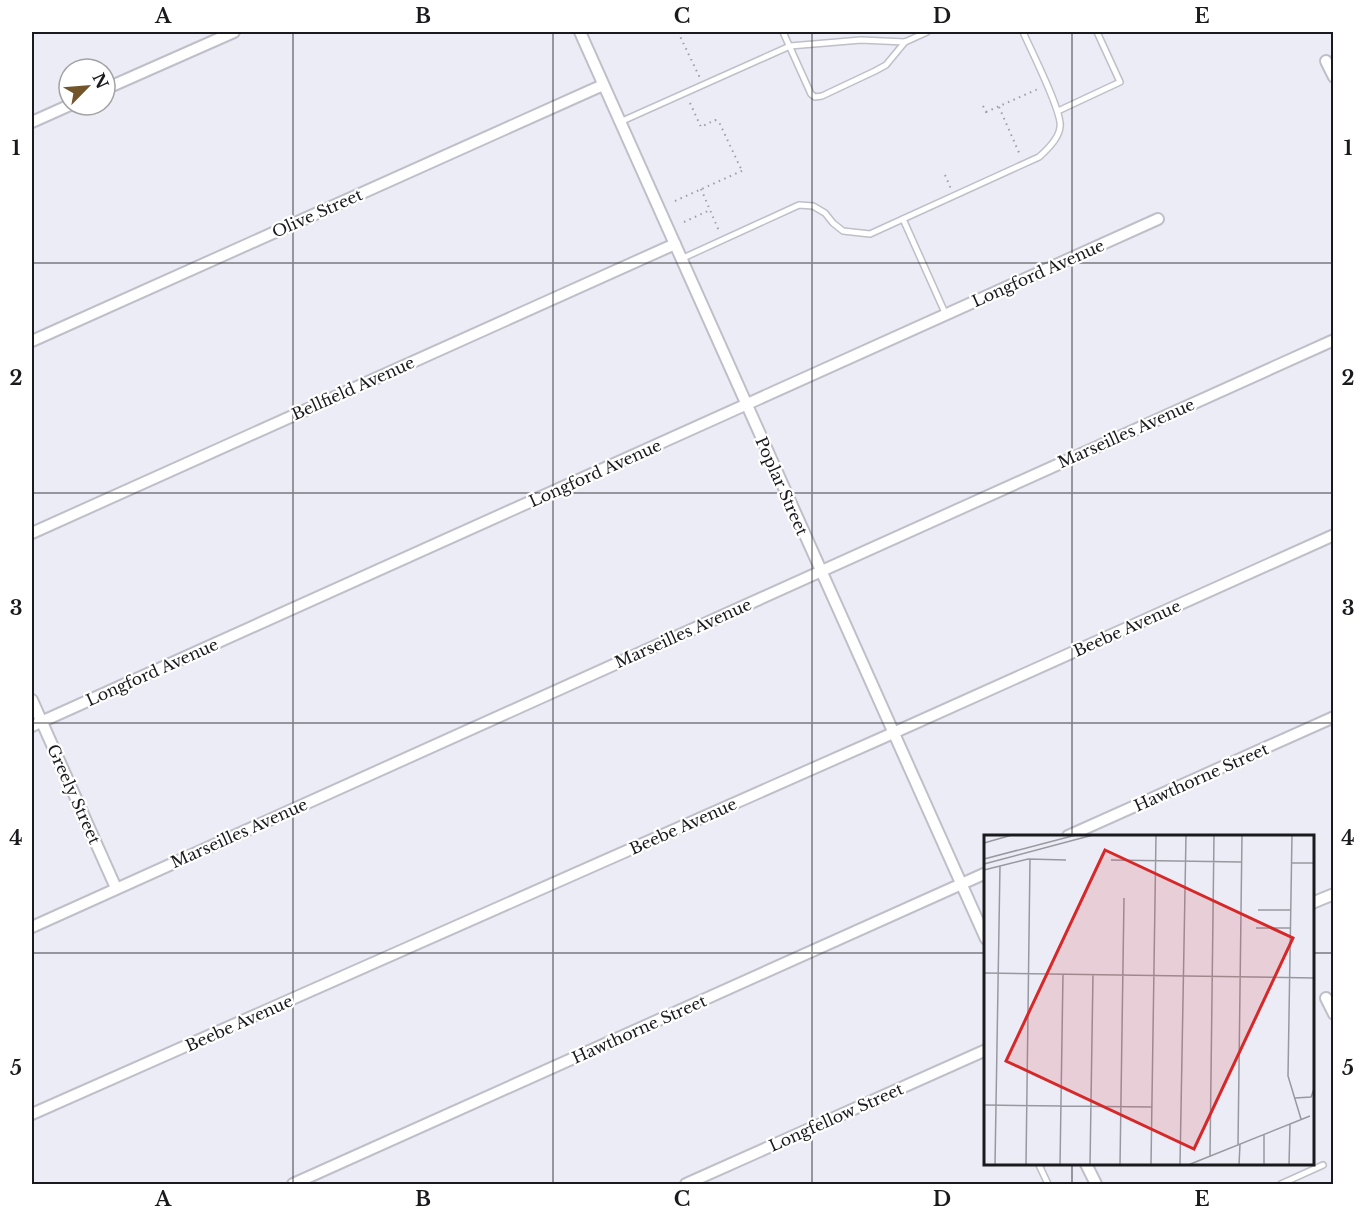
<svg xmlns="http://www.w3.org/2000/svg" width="1365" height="1216" font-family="'Libre Baskerville',serif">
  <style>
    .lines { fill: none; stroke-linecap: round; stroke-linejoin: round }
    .service-casing { stroke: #bfbfc9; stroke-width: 8 }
    .minor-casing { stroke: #bfbfc9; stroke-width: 14 }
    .path { stroke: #9d9da5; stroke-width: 2; stroke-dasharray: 1.5 4.5; stroke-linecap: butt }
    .service { stroke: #fff; stroke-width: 5 }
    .minor { stroke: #fff; stroke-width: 10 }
    .grid { fill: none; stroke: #1a1a1e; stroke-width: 1.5; stroke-opacity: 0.55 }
    .labels { text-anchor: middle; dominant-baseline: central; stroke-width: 4.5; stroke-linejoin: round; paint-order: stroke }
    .street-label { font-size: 16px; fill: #1a1a1e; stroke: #fff }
    .inset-road { fill: none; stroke: #9898a0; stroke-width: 1.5 }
    .view { fill: #d62828; fill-opacity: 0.15; stroke: #d62828; stroke-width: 3 }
    .inset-edge { fill: none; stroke: #1a1a1e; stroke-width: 3 }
    .neatline { fill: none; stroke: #1a1a1e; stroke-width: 2 }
    .grid-label { font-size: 20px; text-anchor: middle; font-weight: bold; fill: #1a1a1e }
  </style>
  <rect width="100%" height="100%" fill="#ececf6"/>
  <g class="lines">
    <defs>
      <g id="service">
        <polyline points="783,32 811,94 815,97 822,96 875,71 886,65 905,42"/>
        <polyline points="1058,111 1120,82 1097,32"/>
        <polyline points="620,122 790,46 861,40 905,42 927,32"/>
        <polyline points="903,219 946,315"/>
        <path d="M681 259 799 205 813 206 825 213 833 223 843 231 870 234 1039 157C1047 150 1059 138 1060 127 1063 113 1030 48 1023 32"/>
        <polyline points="1042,1164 1039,1165 1048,1184"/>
        <polyline points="1281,1184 1323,1165"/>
      </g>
      <g id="minor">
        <polyline points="580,32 986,939"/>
        <polyline points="1326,61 1334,77"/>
        <polyline points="105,89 234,32"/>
        <polyline points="32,122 70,105"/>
        <polyline points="32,341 603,85"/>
        <polyline points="32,533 675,244"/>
        <polyline points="32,700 116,888"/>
        <polyline points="32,726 1158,219"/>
        <polyline points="1068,836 1334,717"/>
        <polyline points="1312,903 1334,894"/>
        <polyline points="32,927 1334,340"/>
        <polyline points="1326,998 1334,1014"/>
        <polyline points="32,1114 882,738 1334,535"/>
        <polyline points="1086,1164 1096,1184"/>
        <polyline points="293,1184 986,873"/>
        <polyline points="686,1184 986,1050"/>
      </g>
    </defs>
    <use href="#service" class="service-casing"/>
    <use href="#minor" class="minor-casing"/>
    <g class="path">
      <polyline points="678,32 700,78"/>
      <polyline points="690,103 701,127 715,120 719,122 742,171"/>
      <polyline points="983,106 987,114"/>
      <polyline points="999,107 1020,155"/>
      <polyline points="986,112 1038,89"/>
      <polyline points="945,175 951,189"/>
      <polyline points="701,189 719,231"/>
      <polyline points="675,201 746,169"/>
      <polyline points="684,222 710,210"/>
    </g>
    <use href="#service" class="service"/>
    <use href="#minor" class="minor"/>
  </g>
  <path class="grid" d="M293 32V1184M553 32V1184M812 32V1184M1072 32V836M32 263H1334M32 493H1334M32 723H1334M32 953H986M1312 953H1334M1072 1164V1184"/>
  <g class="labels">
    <g class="street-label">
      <text transform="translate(317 213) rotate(-24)">Olive Street</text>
      <text transform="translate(1038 273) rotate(-24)">Longford Avenue</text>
      <text transform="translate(353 388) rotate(-24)">Bellfield Avenue</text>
      <text transform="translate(1126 433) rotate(-24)">Marseilles Avenue</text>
      <text transform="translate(595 473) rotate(-24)">Longford Avenue</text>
      <text transform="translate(782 486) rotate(66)">Poplar Street</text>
      <text transform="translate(1127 628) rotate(-24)">Beebe Avenue</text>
      <text transform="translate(683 633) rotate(-24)">Marseilles Avenue</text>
      <text transform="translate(152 672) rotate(-24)">Longford Avenue</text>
      <text transform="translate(1201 777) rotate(-24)">Hawthorne Street</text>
      <text transform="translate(74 794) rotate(66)">Greely Street</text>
      <text transform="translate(683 826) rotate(-24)">Beebe Avenue</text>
      <text transform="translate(239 833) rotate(-24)">Marseilles Avenue</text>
      <text transform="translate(239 1023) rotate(-24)">Beebe Avenue</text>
      <text transform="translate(639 1029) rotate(-24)">Hawthorne Street</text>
      <text transform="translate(836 1117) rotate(-24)">Longfellow Street</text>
    </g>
  </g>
  <g transform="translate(984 835)">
    <rect width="330" height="330" fill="#ececf6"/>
    <path class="inset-road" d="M308 0 304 241 317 284M0 8 28 0M0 24 92 0M127 25 257 27M307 28H330M0 29 109 0M0 35 44 24 82 25M274 75H307M272 93H307M0 138 330 143M311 263 327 262 330 254M0 270 168 272M254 310 258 0M226 321 230 0M11 330 16 31M42 330 46 24M76 330 79 139M106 330 109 139M136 330 140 63M167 330 172 0M196 330 202 0M204 330 326 281M255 330 256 309M280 330V299M305 330 306 289"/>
    <path class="view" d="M121 15 309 103 210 314 22 226Z"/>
    <rect width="330" height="330" class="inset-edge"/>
  </g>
  <rect width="1365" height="1216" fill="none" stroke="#ffffff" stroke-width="66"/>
  <g transform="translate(87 87) rotate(65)"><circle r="28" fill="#ffffff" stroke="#a3a3a5" stroke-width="1.5"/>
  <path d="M0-4.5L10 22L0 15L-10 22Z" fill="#725629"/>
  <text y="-9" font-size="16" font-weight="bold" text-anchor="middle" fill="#1a1a1e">N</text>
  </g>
  <rect x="33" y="33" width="1299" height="1150" class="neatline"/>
  <g class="grid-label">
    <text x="163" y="23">A</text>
    <text x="423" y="23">B</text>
    <text x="682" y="23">C</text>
    <text x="942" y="23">D</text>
    <text x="1202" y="23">E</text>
    <text x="16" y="155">1</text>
    <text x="1348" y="155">1</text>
    <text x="16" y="385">2</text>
    <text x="1348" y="385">2</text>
    <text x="16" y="615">3</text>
    <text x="1348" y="615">3</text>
    <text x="16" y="845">4</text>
    <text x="1348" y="845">4</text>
    <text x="16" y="1075">5</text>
    <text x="1348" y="1075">5</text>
    <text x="163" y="1206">A</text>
    <text x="423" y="1206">B</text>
    <text x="682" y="1206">C</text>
    <text x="942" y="1206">D</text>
    <text x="1202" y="1206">E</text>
  </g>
</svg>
